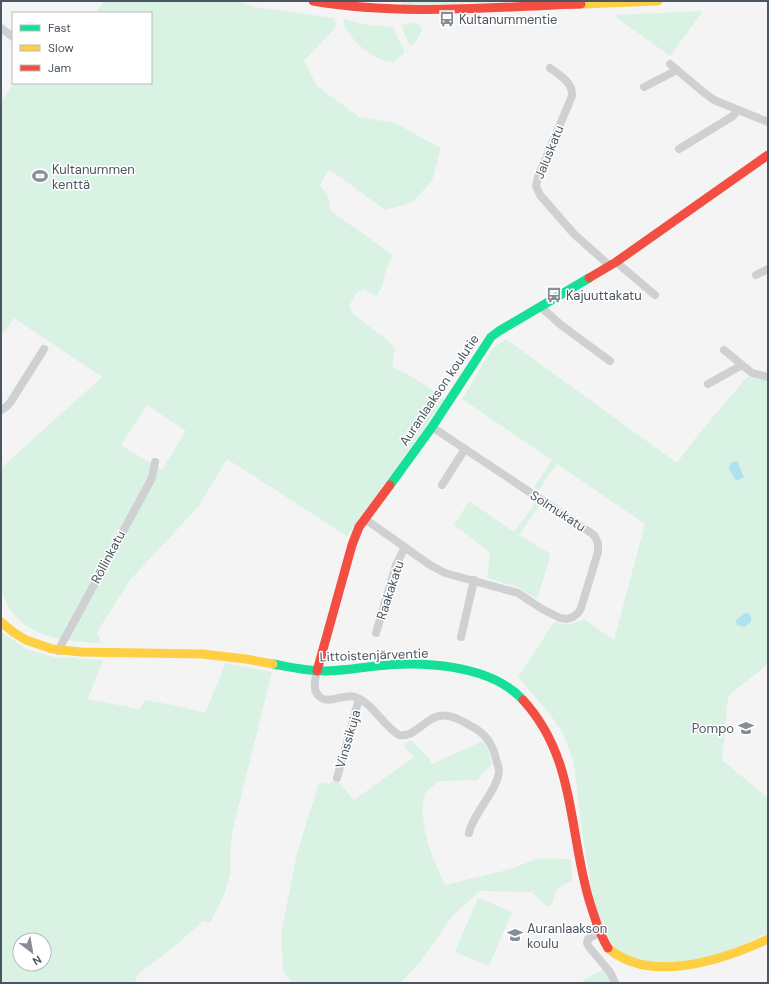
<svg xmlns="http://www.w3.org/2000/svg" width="769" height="984" font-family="'DM Sans',sans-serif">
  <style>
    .green { fill: #d9f2e3; fill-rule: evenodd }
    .water { fill: #aee2f0 }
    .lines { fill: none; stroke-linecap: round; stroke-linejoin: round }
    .street { stroke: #ced0d2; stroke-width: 8 }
    .fast { stroke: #16e098; stroke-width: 9 }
    .slow { stroke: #ffcf43; stroke-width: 9 }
    .jam { stroke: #f24e42; stroke-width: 9 }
    .labels { text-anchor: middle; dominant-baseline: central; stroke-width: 3; stroke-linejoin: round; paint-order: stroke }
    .poi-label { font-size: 13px; fill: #4a5661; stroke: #fff; text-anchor: start }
    .street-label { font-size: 13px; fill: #4a5661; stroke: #fff }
  </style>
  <rect width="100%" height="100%" fill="#f4f4f4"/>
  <g class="green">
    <path d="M104 1H238L254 7 334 18 336 24 334 29 304 61 317 86 359 117 395 123 441 148 432 181 411 203 385 210 329 169 320 185 328 195 331 211 393 255 386 270 382 287 376 296 363 289 356 293 349 306 352 313 392 344 395 349 392 367C412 376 427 385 444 400L347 536 227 459 198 507 130 580 97 632 101 643C58 640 18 638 1 591V468L102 377 14 318 4 333 1 332V97L3 99 14 83H151V13H95ZM147 405 186 431 162 470 121 445Z"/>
    <polygon points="403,1 514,1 481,3 402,5"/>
    <polygon points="703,11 670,56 613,15"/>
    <path d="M344 19 367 25 394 27 398 39 404 49V53L393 62C375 63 348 38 343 22Z"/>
    <polygon points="414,23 419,24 422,30 416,41 411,46 407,40 401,25"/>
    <path d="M506 339 677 463 697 436 747 377 756 379 768 380V664L728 696 722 760 768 798V933L700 964 684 968 668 971 650 970 622 957 605 934 601 919 596 914 582 832 574 763 563 733 549 713 518 677 554 622C566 626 573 625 584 619L614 640 645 524 557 464 538 491 534 487 552 460 462 399 493 348Z"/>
    <polygon points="469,501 514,532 535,503 539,506 519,535 551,554 537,599 518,587 487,578 490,552 454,525"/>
    <path d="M1 631 26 649 54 657 103 660 88 699 139 709 145 700 177 706 205 713 226 663 272 672 232 833 230 857 231 872 224 895 210 923 203 921 174 947 138 974 134 983H1ZM20 940H44V964H20Z"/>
    <path d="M411 740 428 757 432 764 483 741 488 749 492 764 477 780 439 781 425 793C424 800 422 808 423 815 424 840 435 863 445 885L511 869 539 858 571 859 572 880 557 889 552 904 547 907 532 892 480 891 454 914 420 962 400 983H291L283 970 281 934 297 853 319 783 330 784 331 781 339 783 354 800 414 757 403 746Z"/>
    <polygon points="478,898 512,912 489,966 455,952"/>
    <polygon points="603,969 612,983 579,983"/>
  </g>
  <g class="water">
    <polygon points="737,461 744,477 736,481 729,469 731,463"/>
    <polygon points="745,613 748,613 751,616 751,622 744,627 737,625 736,620"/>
  </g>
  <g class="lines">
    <g class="street">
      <polyline points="1,28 13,37"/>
      <polyline points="670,64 702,91 714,100 768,122"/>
      <path d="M550 68C559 75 573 82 572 96L538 177 536 186 540 195 574 234 610 266"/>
      <polyline points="644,87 677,70"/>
      <polyline points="679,149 733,116 738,110"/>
      <polyline points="616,262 655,295"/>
      <polyline points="756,275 768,269"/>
      <polyline points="541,307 561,325 610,361"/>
      <polyline points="724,350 752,373 768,377"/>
      <polyline points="708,384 742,365"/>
      <polyline points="1,410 6,407 10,403 44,349"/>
      <polyline points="442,485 465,449"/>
      <polyline points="365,519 430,565 445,573 518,593 542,609 560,618 567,619 573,617 578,613 581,608 598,552 598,543 594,535 432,427"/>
      <polyline points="376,633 396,565 405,547"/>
      <polyline points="461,637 474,580"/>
      <polyline points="58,651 152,478 155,462"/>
      <path d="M317 671C315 679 312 691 320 697 330 705 344 693 355 697 373 703 383 726 399 735 415 738 424 719 439 716 451 713 463 722 473 727 485 734 491 742 495 755 496 760 498 765 499 770 499 789 473 813 469 833"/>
      <polyline points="337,778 359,699"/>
      <polyline points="600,932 588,939 587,943 589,947 610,972 615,983"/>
    </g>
    <g class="fast">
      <polyline points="390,485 432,427 491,337 499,331 589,278"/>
      <path d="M273 664C290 667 307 671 324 671 342 671 358 668 376 666 422 661 490 664 523 700"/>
    </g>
    <g class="slow">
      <polyline points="581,4 658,1"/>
      <polyline points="1,622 13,632 26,640 52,649 81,652 202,654 246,659 273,664"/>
      <path d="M608 948C649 984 721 961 768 939"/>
    </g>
    <g class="jam">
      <path d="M313 1C401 16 491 7 581 4"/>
      <polyline points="589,278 616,262 768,155"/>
      <polyline points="317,671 352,545 359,527 390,485"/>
      <path d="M523 700C577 759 568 832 590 903 595 918 599 934 608 948"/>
    </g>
  </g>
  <defs>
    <symbol id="bus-bare" viewBox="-9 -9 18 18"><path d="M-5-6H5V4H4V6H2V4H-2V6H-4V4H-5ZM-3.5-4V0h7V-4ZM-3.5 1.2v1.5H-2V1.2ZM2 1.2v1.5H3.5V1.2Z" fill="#868d94" stroke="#fff" stroke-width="2.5" paint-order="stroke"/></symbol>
    <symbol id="stadium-bare" viewBox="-9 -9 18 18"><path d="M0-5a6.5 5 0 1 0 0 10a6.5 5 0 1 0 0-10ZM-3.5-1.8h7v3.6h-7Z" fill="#868d94" stroke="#fff" stroke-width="2.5" paint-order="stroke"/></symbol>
    <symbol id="school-bare" viewBox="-9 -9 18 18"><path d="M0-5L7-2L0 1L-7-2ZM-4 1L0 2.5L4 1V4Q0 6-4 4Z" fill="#868d94" stroke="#fff" stroke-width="2.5" paint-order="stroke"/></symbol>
  </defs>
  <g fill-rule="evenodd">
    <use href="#bus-bare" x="436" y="8" width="22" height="22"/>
    <use href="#stadium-bare" x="29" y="165" width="22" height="22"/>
    <use href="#bus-bare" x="543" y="284" width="22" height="22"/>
    <use href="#school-bare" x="735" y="717" width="22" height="22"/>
    <use href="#school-bare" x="504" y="924" width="22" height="22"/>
  </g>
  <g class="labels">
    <g class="poi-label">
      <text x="459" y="19">Kultanummentie</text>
      <text x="52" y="169">Kultanummen<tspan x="52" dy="15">kenttä</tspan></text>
      <text x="566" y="295">Kajuuttakatu</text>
      <text x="734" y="728" text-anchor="end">Pompo</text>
      <text x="527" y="928">Auranlaakson<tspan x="527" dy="15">koulu</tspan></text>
    </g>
    <g class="street-label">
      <text transform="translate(549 152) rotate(-68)">Jaluskatu</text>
      <text transform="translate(439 390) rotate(-56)">Auranlaakson koulutie</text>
      <text transform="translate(558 511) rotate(33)">Solmukatu</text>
      <text transform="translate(108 557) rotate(-62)">Röllinkatu</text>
      <text transform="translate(390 590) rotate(-72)">Raakakatu</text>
      <text transform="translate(374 655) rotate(-2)">Littoistenjärventie</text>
      <text transform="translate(348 739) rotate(-74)">Vinssikuja</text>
    </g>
  </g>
  <rect width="769" height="984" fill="none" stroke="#4a5661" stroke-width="4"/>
  <rect x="12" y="12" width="140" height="72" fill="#ffffff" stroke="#b7bbc0"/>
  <rect x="20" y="25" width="20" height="6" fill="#16e098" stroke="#b7bbc0"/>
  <text x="48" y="32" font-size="12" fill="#4a5661">Fast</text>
  <rect x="20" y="45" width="20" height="6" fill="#ffcf43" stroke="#b7bbc0"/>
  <text x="48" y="52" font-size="12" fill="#4a5661">Slow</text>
  <rect x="20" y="65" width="20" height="6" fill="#f24e42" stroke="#b7bbc0"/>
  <text x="48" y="72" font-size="12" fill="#4a5661">Jam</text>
  <g transform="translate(32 952) rotate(149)"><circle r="19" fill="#ffffff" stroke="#b7bbc0"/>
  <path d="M0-3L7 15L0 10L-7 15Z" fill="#868d94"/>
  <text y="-6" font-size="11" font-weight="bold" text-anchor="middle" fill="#4a5661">N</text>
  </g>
</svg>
